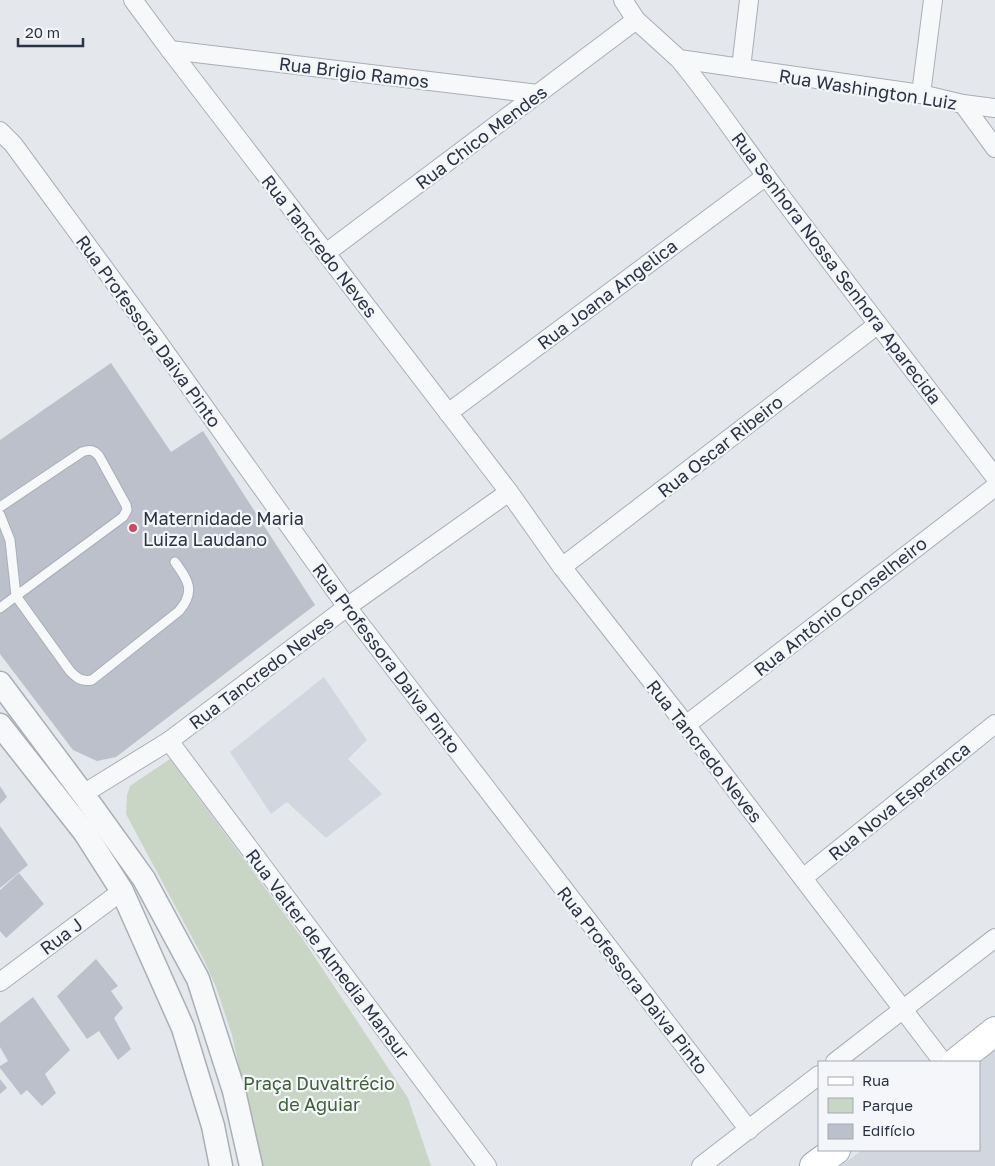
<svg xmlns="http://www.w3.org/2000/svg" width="995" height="1166" font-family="'Golos Text',sans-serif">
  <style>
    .built { fill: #d2d6de }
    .green { fill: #c9d6c5 }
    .building { fill: #bbc0ca }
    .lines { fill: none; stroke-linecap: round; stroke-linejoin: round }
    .service-casing { stroke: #a9aeb7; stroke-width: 11 }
    .minor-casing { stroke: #a9aeb7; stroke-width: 20 }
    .tertiary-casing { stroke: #a9aeb7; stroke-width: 25 }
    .primary-casing { stroke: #a3abb8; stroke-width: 30 }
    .service { stroke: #f7f8fa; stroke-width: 9 }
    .minor { stroke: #f7f8fa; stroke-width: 18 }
    .tertiary { stroke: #f7f8fa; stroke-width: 22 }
    .primary { stroke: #fff; stroke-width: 28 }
    .poi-dot { fill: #d1495b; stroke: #f4f6f9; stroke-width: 2 }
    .labels { text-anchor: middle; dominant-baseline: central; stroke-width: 4.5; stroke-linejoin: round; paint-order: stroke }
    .street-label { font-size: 18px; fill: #2b3445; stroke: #f4f6f9 }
    .poi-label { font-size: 18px; fill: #2b3445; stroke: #f4f6f9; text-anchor: start }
    .park-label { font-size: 18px; fill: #3f6138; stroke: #f4f6f9 }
  </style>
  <rect width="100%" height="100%" fill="#e4e7ec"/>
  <g class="built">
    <polygon points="324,677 367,740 348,759 382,794 326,838 287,802 271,814 230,752"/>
    <polygon points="995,1048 995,1166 841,1166 862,1150 979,1150 979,1062 977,1062"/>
  </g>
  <polygon class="green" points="170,759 302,938 408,1098 431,1166 261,1166 232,1035 216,987 203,958 126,814 127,795 130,786"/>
  <g class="building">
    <polygon points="111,363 171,452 203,431 315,605 116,757 97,761 73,750 0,654 0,440"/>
    <polygon points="0,786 7,797 0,804"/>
    <polygon points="0,826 28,865 0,888"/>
    <polygon points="19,873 44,904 6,938 0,931 0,890"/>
    <polygon points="96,959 118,986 111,991 123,1008 114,1018 131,1049 118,1060 99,1031 87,1039 57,996"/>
    <polygon points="33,997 70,1050 45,1074 56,1093 42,1106 27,1090 21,1095 0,1068 0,1066 8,1061 0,1047 0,1023"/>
    <polygon points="0,1079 7,1088 0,1094"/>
  </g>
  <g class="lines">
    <defs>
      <g id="service">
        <path d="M0 507 82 452C90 449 94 450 99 456L126 505 127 510 123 517 16 596 70 671C77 678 81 682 92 680L179 611C196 591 188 580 175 562"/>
        <polyline points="0,515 10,540 16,596 0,608"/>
      </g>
      <g id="minor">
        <polyline points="623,0 636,20 679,59 741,68 749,0"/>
        <polyline points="170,50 538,94"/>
        <path d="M679 59C716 104 748 153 783 199 853 292 924 385 995 477"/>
        <polyline points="741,68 921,94 963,104 995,108"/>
        <polyline points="921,94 933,0"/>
        <polyline points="963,104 995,148"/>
        <polyline points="0,131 13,144 153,335 347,607 749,1130"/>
        <polyline points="326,253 636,20"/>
        <polyline points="448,413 766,176"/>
        <polyline points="509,492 562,567 686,725 943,1062"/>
        <polyline points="562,567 877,325"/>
        <polyline points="686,725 995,487"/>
        <polyline points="169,741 487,1166"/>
        <polyline points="83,794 169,741 347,607 509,492 170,50 133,0"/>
        <polyline points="803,878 995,724"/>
        <polyline points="0,982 122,891"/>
        <polyline points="835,1062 995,938"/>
        <polyline points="701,1166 819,1075"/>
      </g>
      <g id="tertiary">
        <polyline points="0,683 83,794 144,879 198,979 234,1091 251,1166"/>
        <polyline points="0,725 85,833 122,891 183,1028 213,1126 221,1166"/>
      </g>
      <g id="primary">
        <polyline points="956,1062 995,1031"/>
        <polyline points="814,1166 836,1150"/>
      </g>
    </defs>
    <use href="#service" class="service-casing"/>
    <use href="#minor" class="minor-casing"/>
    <use href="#tertiary" class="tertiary-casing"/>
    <use href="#primary" class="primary-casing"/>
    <use href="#service" class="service"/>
    <use href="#minor" class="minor"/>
    <use href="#tertiary" class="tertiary"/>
    <use href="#primary" class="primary"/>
  </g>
  <circle class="poi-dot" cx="133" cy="528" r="5"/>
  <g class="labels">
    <g class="street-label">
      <text transform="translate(354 72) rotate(7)">Rua Brigio Ramos</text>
      <text transform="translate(868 89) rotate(9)">Rua Washington Luiz</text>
      <text transform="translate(481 137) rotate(-37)">Rua Chico Mendes</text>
      <text transform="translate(320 246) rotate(52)">Rua Tancredo Neves</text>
      <text transform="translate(837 268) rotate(53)">Rua Senhora Nossa Senhora Aparecida</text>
      <text transform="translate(607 294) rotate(-37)">Rua Joana Angelica</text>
      <text transform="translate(149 331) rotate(54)">Rua Professora Daiva Pinto</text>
      <text transform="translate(720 446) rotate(-38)">Rua Oscar Ribeiro</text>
      <text transform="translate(840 606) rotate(-38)">Rua Antônio Conselheiro</text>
      <text transform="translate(387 658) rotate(53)">Rua Professora Daiva Pinto</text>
      <text transform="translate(261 672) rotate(-37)">Rua Tancredo Neves</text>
      <text transform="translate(705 751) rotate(52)">Rua Tancredo Neves</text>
      <text transform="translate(899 801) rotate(-39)">Rua Nova Esperanca</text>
      <text transform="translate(61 936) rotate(-37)">Rua J</text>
      <text transform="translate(328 954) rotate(53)">Rua Valter de Almedia Mansur</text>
      <text transform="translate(633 980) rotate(52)">Rua Professora Daiva Pinto</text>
    </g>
    <g class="poi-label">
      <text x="143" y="518">Maternidade Maria<tspan x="143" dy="21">Luiza Laudano</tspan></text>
    </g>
    <g class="park-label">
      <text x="319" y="1083">Praça Duvaltrécio<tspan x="319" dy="21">de Aguiar</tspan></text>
    </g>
  </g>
  <rect x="818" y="1061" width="162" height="90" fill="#f4f6f9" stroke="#a4a8b1"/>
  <rect x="828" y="1077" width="25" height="8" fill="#ffffff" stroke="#a4a8b1"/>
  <text x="862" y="1086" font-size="15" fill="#2b3445">Rua</text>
  <rect x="828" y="1098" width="25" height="15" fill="#c9d6c5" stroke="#a4a8b1"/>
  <text x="862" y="1111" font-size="15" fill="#2b3445">Parque</text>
  <rect x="828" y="1124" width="25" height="15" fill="#bbc0ca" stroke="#a4a8b1"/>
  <text x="862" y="1136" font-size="15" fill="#2b3445">Edifício</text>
  <path d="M18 38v8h65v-8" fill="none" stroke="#2b3445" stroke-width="2.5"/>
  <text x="25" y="38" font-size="15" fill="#2b3445" stroke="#f4f6f9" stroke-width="4" paint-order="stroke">20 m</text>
</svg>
